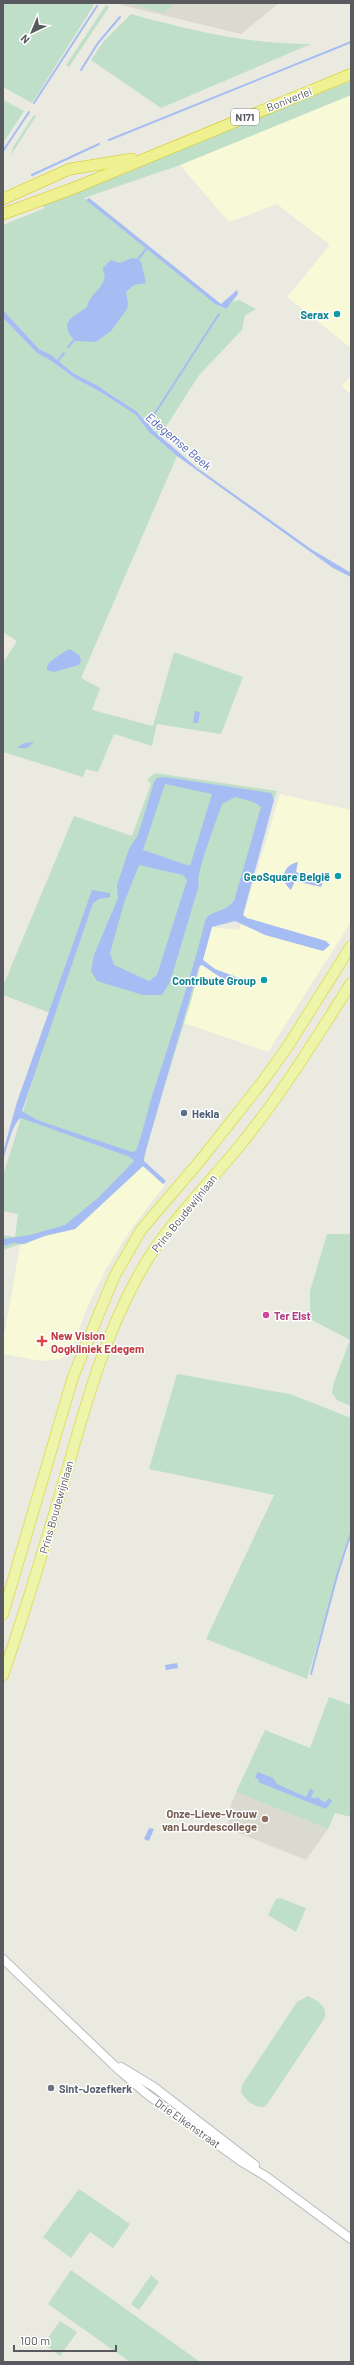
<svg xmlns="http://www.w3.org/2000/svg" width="354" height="2365" font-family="Barlow,sans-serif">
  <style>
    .commercial { fill: #f8f9d6 }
    .education { fill: #dadacf }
    .green { fill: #bfdfc8 }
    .water { fill: #a6bdf4; fill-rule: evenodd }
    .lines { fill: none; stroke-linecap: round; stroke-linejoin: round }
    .stream { stroke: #a6bdf4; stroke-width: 2 }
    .minor-casing { stroke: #b8b8be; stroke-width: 10 }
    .major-casing { stroke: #e0de63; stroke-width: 12 }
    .highway-casing { stroke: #d1c919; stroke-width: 12 }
    .minor { stroke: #fff; stroke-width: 8 }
    .major { stroke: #edf5aa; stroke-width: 10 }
    .highway { stroke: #eff091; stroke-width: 11 }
    .culture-dot { fill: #0f9aa8; stroke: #fff; stroke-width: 1.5 }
    .service-dot { fill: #5c6f8a; stroke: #fff; stroke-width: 1.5 }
    .hotel-dot { fill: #d1479c; stroke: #fff; stroke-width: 1.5 }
    .health-dot { fill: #e0444e; stroke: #fff; stroke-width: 1.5 }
    .education-dot { fill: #8d6e63; stroke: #fff; stroke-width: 1.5 }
    .worship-dot { fill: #6b7280; stroke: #fff; stroke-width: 1.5 }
    .labels { text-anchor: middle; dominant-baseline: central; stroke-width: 3; stroke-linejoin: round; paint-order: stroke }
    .shield { fill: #fff; stroke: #8b8c8f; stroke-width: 1 }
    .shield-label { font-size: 10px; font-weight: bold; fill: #595a5f }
    .street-label { font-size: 11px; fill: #595a5f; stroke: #fff }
    .culture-label { font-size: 11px; font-weight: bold; fill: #0d838f; stroke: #fff; text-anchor: end }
    .service-label { font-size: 11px; font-weight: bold; fill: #4e5e75; stroke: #fff; text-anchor: start }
    .hotel-label { font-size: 11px; font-weight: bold; fill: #b23c85; stroke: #fff; text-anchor: start }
    .health-label { font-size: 11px; font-weight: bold; fill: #be3a42; stroke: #fff; text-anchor: start }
    .education-label { font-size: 11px; font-weight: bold; fill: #785e54; stroke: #fff; text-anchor: end }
    .worship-label { font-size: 11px; font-weight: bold; fill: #5b616d; stroke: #fff; text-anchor: start }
    .water-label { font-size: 12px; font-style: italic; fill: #4d63b3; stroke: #fff }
  </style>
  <rect width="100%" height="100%" fill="#eaeae0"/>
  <g class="commercial">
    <polygon points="351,95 351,348 287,297 330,245 277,204 229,222 180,165"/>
    <polygon points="351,376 351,395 342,386"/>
    <polygon points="280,794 351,810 351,922 268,1052 184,1023 210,927 239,930"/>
    <polygon points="143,1166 165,1185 131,1229 106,1269 89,1303 71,1351 61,1359 42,1361 3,1354 3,1341 20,1246 48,1235 75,1229"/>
  </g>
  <g class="education">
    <polygon points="123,3 279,3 241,34 121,5"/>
    <polygon points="236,1792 328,1829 306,1860 226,1828 233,1810 230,1808"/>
  </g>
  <g class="green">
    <polygon points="3,3 90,3 94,5 32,103 3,87"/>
    <polygon points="130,3 175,3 163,13"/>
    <polygon points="106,5 109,7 69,67 66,65"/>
    <path d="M131 14C194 31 245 44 311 44L161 108 91 60 103 42Z"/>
    <polygon points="351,81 351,95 180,165 84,198 215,304 225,309 232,302 239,300 256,309 245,315 242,330 199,375 160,436 140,415 111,394 73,373 59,362 39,349 3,310 3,225 45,208 42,205 131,171 141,165"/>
    <polygon points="3,100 24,111 3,143"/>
    <polygon points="34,115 36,116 11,155 13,147"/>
    <polygon points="3,318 37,353 50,360 76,379 99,391 136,415 153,436 177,456 81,678 100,688 92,710 153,726 174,652 243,677 221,734 157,724 152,746 114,734 98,772 86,769 83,777 3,752 3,663 17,641 3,632"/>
    <polygon points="155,773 277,791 233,916 214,913 191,1001 149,1135 143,1166 75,1229 48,1235 3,1250 3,1235 15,1237 18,1214 3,1211 3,1176 53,1014 3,995 3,986 74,816 132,836 151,784 147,780"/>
    <polygon points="327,1234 351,1234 351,1406 337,1400 332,1393 334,1382 350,1340 310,1319 310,1291"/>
    <polygon points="177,1374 290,1394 351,1418 351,1533 307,1679 206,1639 274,1495 149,1469"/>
    <polygon points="329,1697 351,1705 351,1817 335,1813 328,1829 236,1792 265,1730 310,1748"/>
    <polygon points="280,1898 306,1908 296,1932 268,1915 276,1899"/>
    <path d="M308 1996C318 2001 329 2007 324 2019L268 2103 264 2107C254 2108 246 2100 241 2092L242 2085 297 2002Z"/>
    <polygon points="79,2189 130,2224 113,2248 90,2232 71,2258 43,2237"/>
    <polygon points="71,2270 200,2362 130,2362 48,2304"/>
    <polygon points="151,2275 159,2282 139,2310 131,2304"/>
    <polygon points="60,2321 77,2332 60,2356 44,2344"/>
  </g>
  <g class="water">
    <polygon points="89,198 221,304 237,290 238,294 226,309 215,304 86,200"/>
    <path d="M132 258 138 259 141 262 146 283 134 285 126 292 128 304 127 309 111 331 96 342 75 341C57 321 74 317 87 307 89 295 100 291 104 280 106 275 103 273 103 268L111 260 120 263Z"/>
    <polygon points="3,310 39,349 51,355 73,373 98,386 137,412 154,431 196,467 311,549 351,573 351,577 333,568 177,456 150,433 136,415 99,391 76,379 50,360 37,353 6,321 3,318"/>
    <path d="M70 649 79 655 81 660 79 665 54 672 47 670V666C49 661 65 651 70 649Z"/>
    <polygon points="195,711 200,712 198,723 193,723"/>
    <polygon points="34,742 27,748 17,748 24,743"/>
    <path d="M165 777 271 793 274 800 243 915 247 918 326 941 330 945 323 951 265 935 235 921 212 927 203 960 215 969 239 978 240 980 235 984 220 977 202 965 199 966 144 1157V1161L166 1181 163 1184 143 1166 75 1229 44 1236 24 1244 13 1243 3 1246V1239L30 1235 65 1225 99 1197 134 1161 130 1157 21 1118C13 1122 6 1151 3 1161V1152L17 1102 92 890 110 893V897L99 899 93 903 22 1111 37 1120 132 1152 136 1151C143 1132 147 1112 153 1093 172 1035 191 977 206 918 214 910 225 912 234 901L261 807 254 802 235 797 222 804C218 817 194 877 199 885L170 982 162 995H143L97 981 91 971 94 955 118 898 117 885 129 849 138 835 154 782 157 778ZM165 784 212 794 190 866 143 850ZM139 865 183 875 187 880 157 975 149 981 114 965 110 953 124 903Z"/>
    <path d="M298 862 296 872 323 882 321 887 295 881 291 890C279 880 283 865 298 862Z"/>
    <polygon points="177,1663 178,1668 166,1670 165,1665"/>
    <polygon points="258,1772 273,1778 277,1784 306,1797 310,1789 314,1791 311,1797 315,1799 317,1797 325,1803 329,1798 332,1801 326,1809 258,1782 259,1780 255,1777"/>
    <polygon points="149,1828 154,1829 149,1841 144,1839"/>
  </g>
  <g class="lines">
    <g class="stream">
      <polyline points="81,70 98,43 120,17"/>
      <polyline points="34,103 97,6"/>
      <polyline points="109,140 351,42"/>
      <polyline points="3,151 29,112"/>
      <polyline points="32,175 99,144"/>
      <polyline points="138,259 147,248"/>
      <polyline points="68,347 74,340"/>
      <polyline points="57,362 64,353"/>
      <polyline points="148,424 219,314"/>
      <polyline points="311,1674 338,1572 351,1533"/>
    </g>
    <defs>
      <g id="minor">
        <polyline points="3,1959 120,2071 148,2095 242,2162 267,2177 351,2239"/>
        <polyline points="121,2067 154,2087 255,2165"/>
      </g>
      <g id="major">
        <polyline points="3,1614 73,1377 114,1277 141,1230 199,1162 263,1081 288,1046 351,946"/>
        <path d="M3 1675C28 1604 49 1532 70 1460 88 1396 106 1334 138 1276 164 1228 203 1190 237 1149 280 1097 315 1040 351 983"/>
      </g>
      <g id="highway">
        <polyline points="3,199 70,169 132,159"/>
        <polyline points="3,214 74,188 351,74"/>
      </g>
    </defs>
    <use href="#minor" class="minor-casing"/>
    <use href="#major" class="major-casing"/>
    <use href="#highway" class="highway-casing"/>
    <use href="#minor" class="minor"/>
    <use href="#major" class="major"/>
    <use href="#highway" class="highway"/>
  </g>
  <g class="culture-dot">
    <circle cx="337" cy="314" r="4"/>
    <circle cx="338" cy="876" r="4"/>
    <circle cx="264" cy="980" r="4"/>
  </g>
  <circle class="service-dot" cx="184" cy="1113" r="4"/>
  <circle class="hotel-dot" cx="266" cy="1315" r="4"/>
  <path class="health-dot" d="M40 1335h4v4h4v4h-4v4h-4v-4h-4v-4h4z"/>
  <circle class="education-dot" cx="265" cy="1819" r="4"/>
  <circle class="worship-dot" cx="51" cy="2088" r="4"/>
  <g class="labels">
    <rect class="shield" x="231" y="109" width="28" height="16" rx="3"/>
    <g class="shield-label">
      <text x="245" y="117">N171</text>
    </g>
    <g class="street-label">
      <text transform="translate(289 99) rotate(-22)">Boniverlei</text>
      <text transform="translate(184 1213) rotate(-51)">Prins Boudewijnlaan</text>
      <text transform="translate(56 1507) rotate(-74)">Prins Boudewijnlaan</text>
      <text transform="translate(188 2123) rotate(35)">Drie Eikenstraat</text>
    </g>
    <g class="culture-label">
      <text x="329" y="314">Serax</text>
      <text x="330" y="876">GeoSquare België</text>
      <text x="256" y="980">Contribute Group</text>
    </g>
    <g class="service-label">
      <text x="192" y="1113">Hekla</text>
    </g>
    <g class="hotel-label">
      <text x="274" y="1315">Ter Elst</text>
    </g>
    <g class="health-label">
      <text x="51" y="1335">New Vision<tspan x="51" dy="13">Oogkliniek Edegem</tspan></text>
    </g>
    <g class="education-label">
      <text x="257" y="1813">Onze-Lieve-Vrouw<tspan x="257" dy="13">van Lourdescollege</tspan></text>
    </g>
    <g class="worship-label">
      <text x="59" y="2088">Sint-Jozefkerk</text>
    </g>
    <g class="water-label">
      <text transform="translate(179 441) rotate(40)">Edegemse Beek</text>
    </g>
  </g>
  <rect width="354" height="2365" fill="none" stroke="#595a5f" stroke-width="8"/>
  <g transform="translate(32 32) rotate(224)" stroke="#ffffff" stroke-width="3" paint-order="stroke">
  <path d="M0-3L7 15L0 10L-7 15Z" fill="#595a5f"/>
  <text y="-6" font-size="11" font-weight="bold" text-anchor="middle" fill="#595a5f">N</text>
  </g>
  <path d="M14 2345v6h102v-6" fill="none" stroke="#595a5f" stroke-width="2"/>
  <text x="20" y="2345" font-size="12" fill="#595a5f" stroke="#ffffff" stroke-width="3" paint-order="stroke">100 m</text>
</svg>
